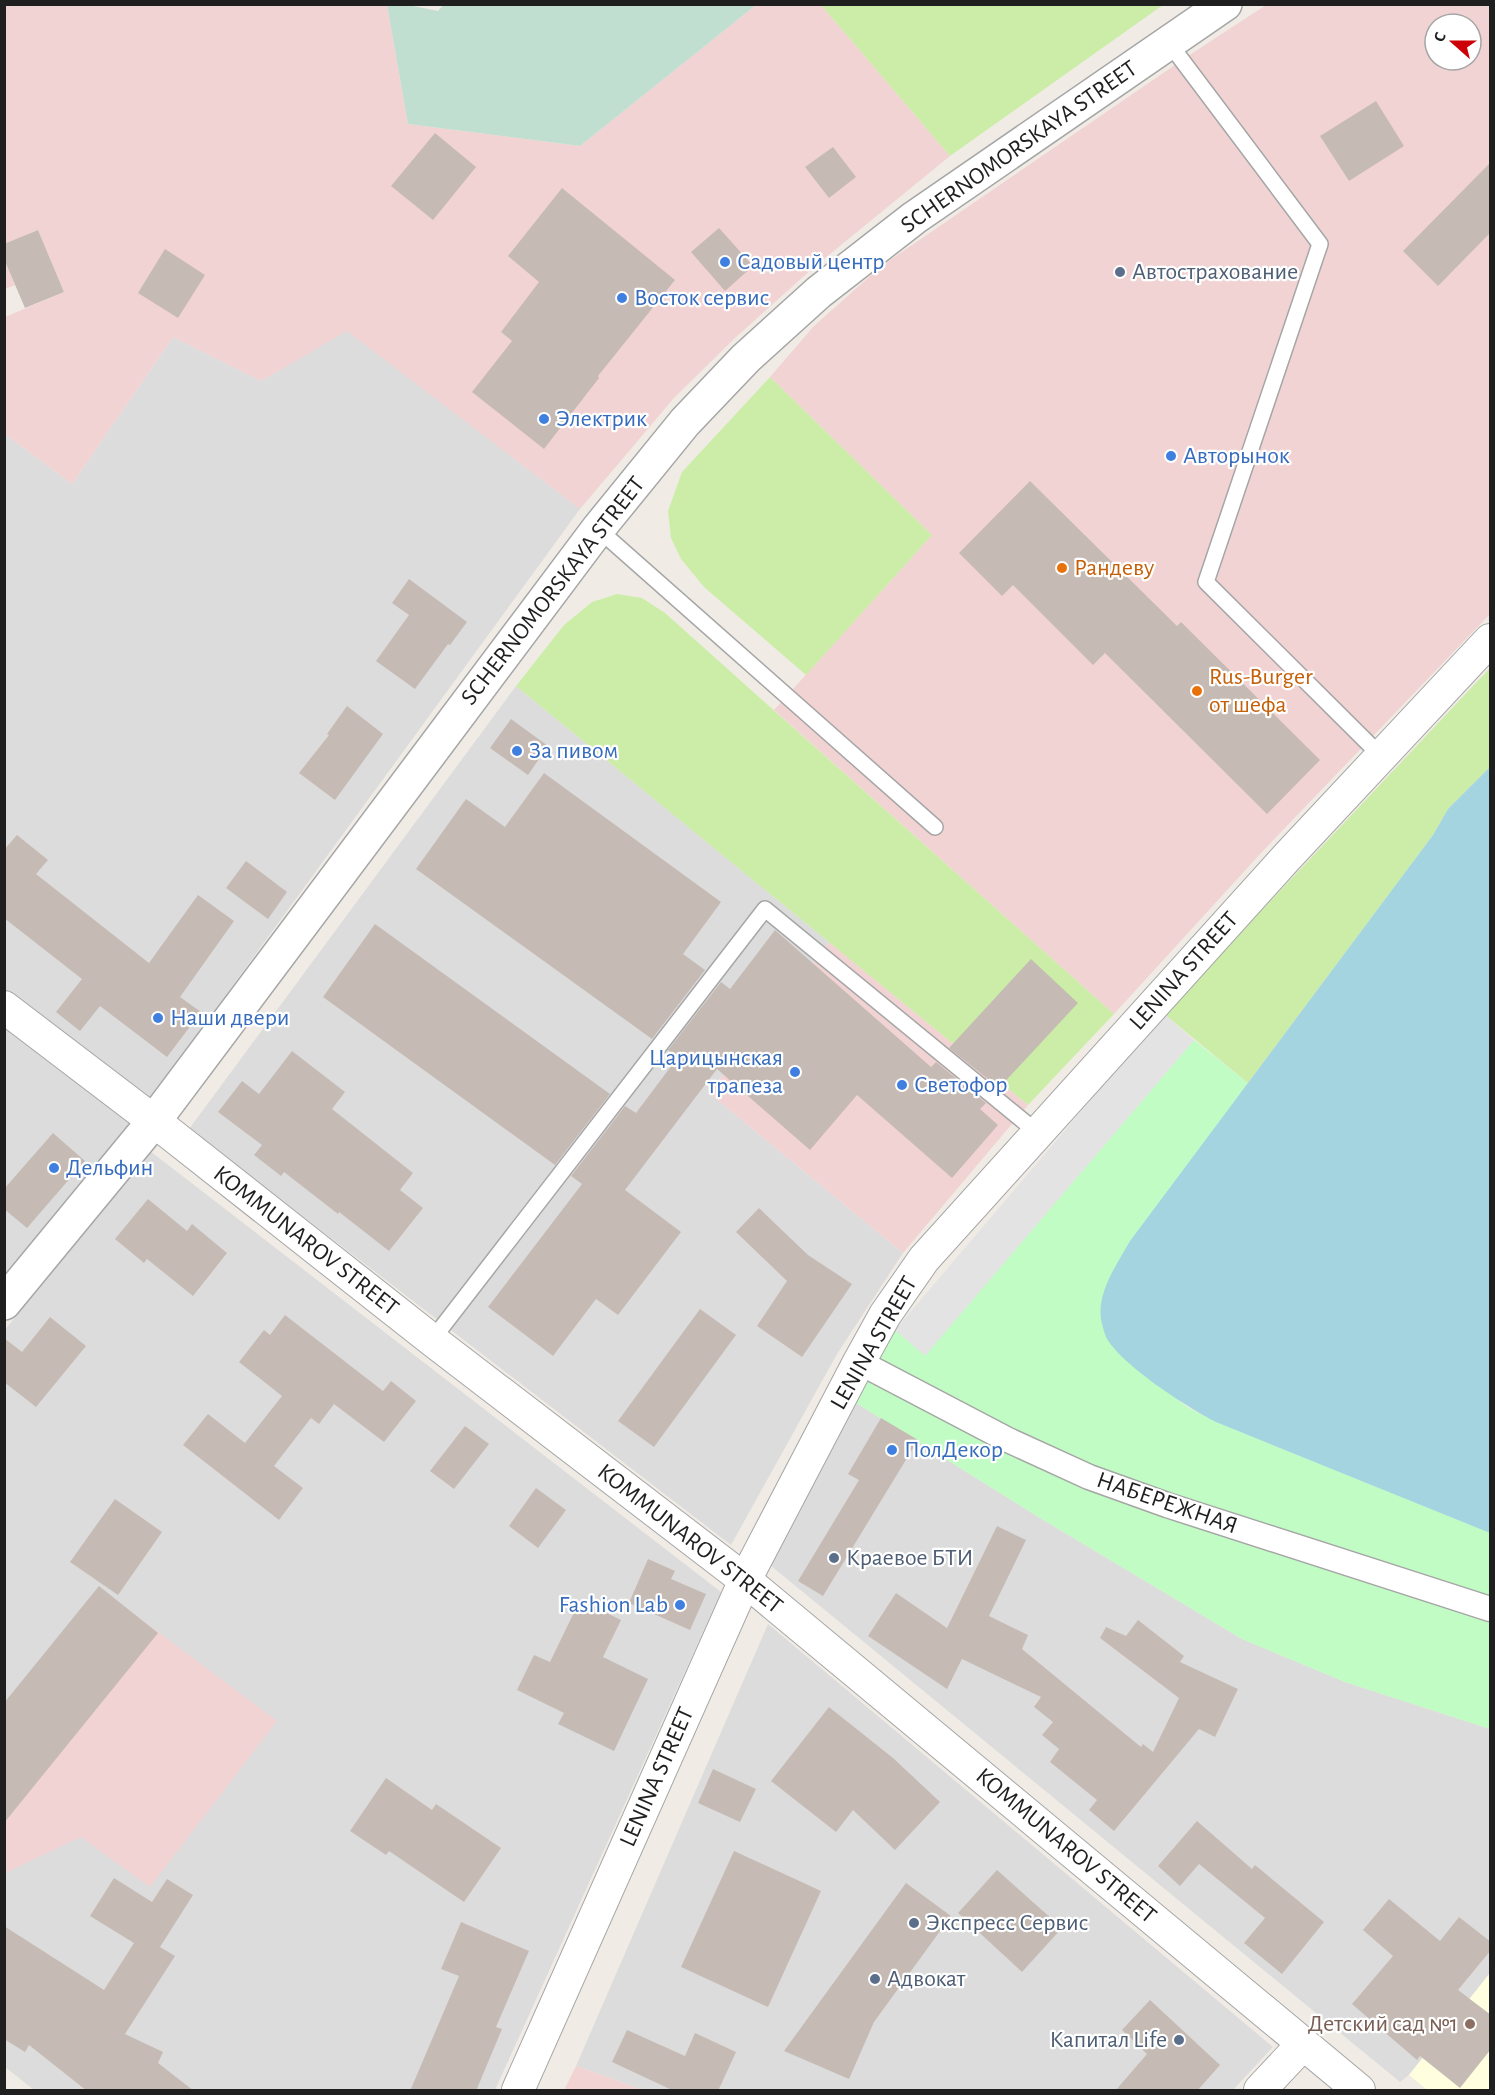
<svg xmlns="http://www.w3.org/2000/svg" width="1495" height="2095" font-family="'Alegreya Sans',sans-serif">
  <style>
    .residential { fill: #dddcdc }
    .commercial { fill: #f2d3d3; fill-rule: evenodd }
    .education { fill: #fffedf }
    .grass { fill: #cceda8 }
    .wetland { fill: #c1dfd0 }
    .park { fill: #c0fcc3 }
    .parking { fill: #e3e3e3 }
    .water { fill: #a3d4e0 }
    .building { fill: #c5bbb4 }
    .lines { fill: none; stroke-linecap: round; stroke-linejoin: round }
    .service-casing { stroke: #a6a6a6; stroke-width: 18 }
    .pedestrian-casing { stroke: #a6a6a6; stroke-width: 27 }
    .minor-casing { stroke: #a6a6a6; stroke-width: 34 }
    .tertiary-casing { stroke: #a6a6a6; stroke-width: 36 }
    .service { stroke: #fff; stroke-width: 15 }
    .pedestrian { stroke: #fff; stroke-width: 24 }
    .minor { stroke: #fff; stroke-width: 32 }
    .tertiary { stroke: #fff; stroke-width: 33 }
    .shop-dot { fill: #3f7fe0; stroke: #fff; stroke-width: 2 }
    .service-dot { fill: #5c6f8a; stroke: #fff; stroke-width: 2 }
    .food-dot { fill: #e8710a; stroke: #fff; stroke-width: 2 }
    .education-dot { fill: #8d6e63; stroke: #fff; stroke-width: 2 }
    .labels { text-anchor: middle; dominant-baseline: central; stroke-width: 4.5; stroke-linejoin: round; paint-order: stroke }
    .street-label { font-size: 24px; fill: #1f1f1f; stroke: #fff }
    .shop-label { font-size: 24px; fill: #366cbe; stroke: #fff; text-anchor: start }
    .service-label { font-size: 24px; fill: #4e5e75; stroke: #fff; text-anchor: start }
    .food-label { font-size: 24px; fill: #c56008; stroke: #fff; text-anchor: start }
    .education-label { font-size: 24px; fill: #785e54; stroke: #fff; text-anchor: end }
  </style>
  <rect width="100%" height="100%" fill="#f0ece5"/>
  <g class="residential">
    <polygon points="347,330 580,509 158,1088 5,1274 5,434 72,484 173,337 261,381"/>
    <polygon points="516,686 829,942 709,1093 903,1253 837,1354 731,1545 189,1129"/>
    <polygon points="150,1151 721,1592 495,2090 34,2090 5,2067 4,1331"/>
    <polygon points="856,1403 1040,1518 1242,1639 1345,1682 1490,1729 1490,1973 1409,2075 1400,2082 770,1565"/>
    <polygon points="768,1624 1273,2047 1233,2090 643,2090 576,2066"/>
  </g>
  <g class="commercial">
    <polygon points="5,5 387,5 408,124 580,146 756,5 821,5 950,156 813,268 735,338 674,398 580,509 347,331 261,381 173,337 72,484 5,434 5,317 64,292 38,230 5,244"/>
    <path d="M1266 5H1490V614L1261 853 1114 1014 774 710 932 535 770 377 813 327 880 267 1188 56ZM1435 24H1471V60H1435Z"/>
    <polygon points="4,259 15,285 5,289 4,289"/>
    <polygon points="829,942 1028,1105 903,1253 709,1093"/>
    <polygon points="126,1608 277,1721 150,1887 81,1837 5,1873 4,1703 97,1644"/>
    <polygon points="576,2066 643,2090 564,2090"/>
  </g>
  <polygon class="education" points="1490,1973 1490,2090 1427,2090 1409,2075"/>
  <g class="grass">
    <polygon points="821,5 1163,5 950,156"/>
    <polygon points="770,377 932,535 806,675 704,587 681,559 671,538 668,511 682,472"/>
    <polygon points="617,594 642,598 665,613 1114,1014 1028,1105 516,686 564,625 592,602"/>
    <polygon points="1490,668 1490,767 1448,809 1433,835 1248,1083 1164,1014"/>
  </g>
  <polygon class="wetland" points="444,4 756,5 580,146 408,124 387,5 408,5 438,11"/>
  <path class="park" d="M1194 1040 1248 1083 1130 1241C1115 1266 1104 1288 1101 1317L1141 1373 1189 1408 1216 1422 1490 1533V1729L1345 1682 1242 1639 1040 1518 856 1403 895 1330 925 1355Z"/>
  <polygon class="parking" points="1164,1014 1194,1040 925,1356 895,1330"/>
  <path class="water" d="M1490 767V1533L1216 1422C1187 1407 1121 1365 1106 1337 1104 1332 1102 1324 1101 1319 1097 1292 1117 1264 1130 1241L1433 835 1448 809Z"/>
  <g class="building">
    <polygon points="1376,101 1404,146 1349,181 1320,136"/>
    <polygon points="435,133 476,167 433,220 391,186"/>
    <polygon points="833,147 856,177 829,198 805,167"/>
    <polygon points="1491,162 1491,232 1438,286 1403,251"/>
    <polygon points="562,188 675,280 598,376 599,378 544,449 472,392 512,341 501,332 539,282 508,256"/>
    <polygon points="719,228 753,266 725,291 691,252"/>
    <polygon points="38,230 64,292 25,308 4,259 4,244"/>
    <polygon points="165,249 205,275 178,318 138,293"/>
    <polygon points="1030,481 1177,626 1181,622 1320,760 1267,814 1105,653 1093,665 1013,585 1002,596 959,553"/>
    <polygon points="409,579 467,622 450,645 448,644 415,689 376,661 409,615 392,603"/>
    <polygon points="347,706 383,734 335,800 299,773 329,735 327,734"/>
    <polygon points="511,719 548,746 528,775 490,748"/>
    <polygon points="544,773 721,902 683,954 705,970 652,1039 416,869 466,799 505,827"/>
    <polygon points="17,835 48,860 36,874 149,963 198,895 234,921 180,997 201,1012 167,1057 100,1006 80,1031 56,1012 82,979 4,918 4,850"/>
    <polygon points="246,861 287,892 268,919 226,888"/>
    <polygon points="375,924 610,1094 555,1165 323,997"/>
    <polygon points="775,930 931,1067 936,1062 986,1103 980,1109 998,1125 952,1178 857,1095 810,1150 717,1069 625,1190 681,1232 618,1315 596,1299 553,1356 488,1307 582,1184 571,1176 625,1106 636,1113 678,1057 668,1050 721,982 730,989"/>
    <polygon points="1031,959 1078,1003 999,1088 949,1048"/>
    <polygon points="292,1051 345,1092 332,1109 413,1173 400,1190 423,1208 389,1251 339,1212 338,1214 284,1172 281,1176 254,1155 262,1145 218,1112 242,1081 259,1094"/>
    <polygon points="53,1133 85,1161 27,1228 4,1209 4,1189"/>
    <polygon points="148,1199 187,1231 192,1224 227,1253 193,1296 147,1259 144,1263 115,1239"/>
    <polygon points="759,1208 808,1255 852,1284 802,1357 757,1326 787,1281 736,1232"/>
    <polygon points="700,1309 736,1335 654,1447 618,1421"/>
    <polygon points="285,1315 383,1391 391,1381 416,1401 384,1442 334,1404 319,1424 311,1418 274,1466 303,1488 279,1520 183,1445 208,1414 245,1443 282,1396 239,1362 264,1330 270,1335"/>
    <polygon points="50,1317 86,1346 36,1407 4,1382 4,1338 22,1352"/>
    <polygon points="881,1418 918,1440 823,1596 798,1581 859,1480 848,1474"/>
    <polygon points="465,1426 489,1444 454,1489 430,1471"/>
    <polygon points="536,1488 566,1510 538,1548 509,1526"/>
    <polygon points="115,1499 162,1532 118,1595 70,1562"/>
    <polygon points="997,1526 1026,1540 989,1616 1028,1635 1022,1649 1141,1747 1143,1744 1153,1752 1179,1698 1100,1638 1106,1627 1126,1636 1138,1620 1184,1656 1180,1662 1238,1689 1215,1737 1199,1729 1114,1831 1089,1810 1097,1800 1050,1762 1059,1749 1042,1735 1053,1722 1034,1707 1041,1697 962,1659 947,1689 868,1636 896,1593 947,1628"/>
    <polygon points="648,1559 675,1571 671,1579 706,1594 690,1630 629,1603"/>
    <polygon points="99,1586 158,1633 4,1823 4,1703"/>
    <polygon points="580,1600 621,1620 603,1657 648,1679 614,1751 558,1724 564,1713 517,1690 534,1655 550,1662"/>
    <polygon points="829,1707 893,1758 940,1802 895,1850 853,1810 836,1832 771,1781"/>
    <polygon points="713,1769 756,1789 740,1822 698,1803"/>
    <polygon points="386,1778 432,1810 436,1804 501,1848 464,1902 389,1851 386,1855 350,1831"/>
    <polygon points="1197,1821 1252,1869 1255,1865 1324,1922 1282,1974 1244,1943 1265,1918 1199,1864 1180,1886 1158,1866"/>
    <polygon points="734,1851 821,1891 768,2007 681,1967"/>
    <polygon points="997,1870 1062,1928 1022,1972 958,1913"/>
    <polygon points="114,1878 152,1902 167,1879 193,1895 160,1947 175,1956 125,2034 163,2052 158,2063 194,2091 87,2091 29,2045 25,2052 4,2039 4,1926 104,1990 134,1943 90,1916"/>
    <polygon points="906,1883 951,1916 874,2022 849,2079 784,2051"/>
    <polygon points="1389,1899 1440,1941 1459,1917 1491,1942 1491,1950 1458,1990 1491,2015 1491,2049 1460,2088 1420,2056 1417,2060 1352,2004 1393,1956 1363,1930"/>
    <polygon points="461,1922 529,1951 496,2027 502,2029 476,2091 410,2091 459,1976 441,1969"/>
    <polygon points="1150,2000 1220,2065 1197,2091 1115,2091 1147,2054 1122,2030"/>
    <polygon points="627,2030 685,2056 695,2033 736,2052 718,2091 674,2091 612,2062"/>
  </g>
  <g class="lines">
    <defs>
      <g id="service">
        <polyline points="1169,43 1320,244 1206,582 1381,756"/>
        <polyline points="598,529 935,827"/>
        <polyline points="432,1340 765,909 1038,1133"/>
      </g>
      <polyline id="pedestrian" points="859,1362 1006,1439 1089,1477 1167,1505 1490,1609"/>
      <g id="minor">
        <polyline points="4,1007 172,1135 432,1340 745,1580 1359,2090"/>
        <polyline points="518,2090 745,1580 859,1362 885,1315 924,1259 1287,857 1490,640"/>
        <polyline points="1260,2090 1303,2044"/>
      </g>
      <polyline id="tertiary" points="4,1303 154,1121 598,529 685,422 746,358 819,292 914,218 1225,4"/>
    </defs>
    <use href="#service" class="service-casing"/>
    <use href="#pedestrian" class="pedestrian-casing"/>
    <use href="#minor" class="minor-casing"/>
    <use href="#tertiary" class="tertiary-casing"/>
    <use href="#service" class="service"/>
    <use href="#pedestrian" class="pedestrian"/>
    <use href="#minor" class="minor"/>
    <use href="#tertiary" class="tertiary"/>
  </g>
  <g class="shop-dot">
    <circle cx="725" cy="262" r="6"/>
    <circle cx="622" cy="298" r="6"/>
    <circle cx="544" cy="419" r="6"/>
    <circle cx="1171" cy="456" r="6"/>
    <circle cx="517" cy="751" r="6"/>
    <circle cx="158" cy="1018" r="6"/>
    <circle cx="795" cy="1072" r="6"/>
    <circle cx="902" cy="1085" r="6"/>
    <circle cx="54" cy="1168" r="6"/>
    <circle cx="892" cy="1450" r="6"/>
    <circle cx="680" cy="1605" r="6"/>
  </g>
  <g class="service-dot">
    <circle cx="1120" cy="272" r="6"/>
    <circle cx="834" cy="1558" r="6"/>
    <circle cx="914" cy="1923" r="6"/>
    <circle cx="875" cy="1979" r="6"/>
    <circle cx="1179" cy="2040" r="6"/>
  </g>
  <g class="food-dot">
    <circle cx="1062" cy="568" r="6"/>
    <circle cx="1197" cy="691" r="6"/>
  </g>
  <circle class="education-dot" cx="1470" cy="2024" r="6"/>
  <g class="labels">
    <g class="street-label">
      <text transform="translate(1019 147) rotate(-35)">SСHERNOMORSKAYA STREET</text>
      <text transform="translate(553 591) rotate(-52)">SСHERNOMORSKAYA STREET</text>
      <text transform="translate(1184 971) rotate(-48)">LENINA STREET</text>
      <text transform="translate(306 1241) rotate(38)">KOMMUNAROV STREET</text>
      <text transform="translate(874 1343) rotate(-60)">LENINA STREET</text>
      <text transform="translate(1167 1503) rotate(19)">НАБЕРЕЖНАЯ</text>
      <text transform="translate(690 1539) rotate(38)">KOMMUNAROV STREET</text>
      <text transform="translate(657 1777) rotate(-66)">LENINA STREET</text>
      <text transform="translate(1066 1846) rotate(40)">KOMMUNAROV STREET</text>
    </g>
    <g class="shop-label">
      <text x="737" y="262">Садовый центр</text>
      <text x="634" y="298">Восток сервис</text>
      <text x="556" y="419">Электрик</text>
      <text x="1183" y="456">Авторынок</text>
      <text x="529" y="751">За пивом</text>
      <text x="170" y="1018">Наши двери</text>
      <text x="783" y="1058" text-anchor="end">Царицынская<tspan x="783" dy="28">трапеза</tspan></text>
      <text x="914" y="1085">Светофор</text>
      <text x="66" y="1168">Дельфин</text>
      <text x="904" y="1450">ПолДекор</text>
      <text x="668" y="1605" text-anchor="end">Fashion Lab</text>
    </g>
    <g class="service-label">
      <text x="1132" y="272">Автострахование</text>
      <text x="846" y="1558">Краевое БТИ</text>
      <text x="926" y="1923">Экспресс Сервис</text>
      <text x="887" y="1979">Адвокат</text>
      <text x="1167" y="2040" text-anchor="end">Капитал Life</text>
    </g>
    <g class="food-label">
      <text x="1074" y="568">Рандеву</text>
      <text x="1209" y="677">Rus-Burger<tspan x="1209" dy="28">от шефа</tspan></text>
    </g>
    <g class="education-label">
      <text x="1458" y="2024">Детский сад №1</text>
    </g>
  </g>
  <rect width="1495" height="2095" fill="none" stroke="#1f1f1f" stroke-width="12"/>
  <g transform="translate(1453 42) rotate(291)"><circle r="28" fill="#ffffff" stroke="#a5a5a5" stroke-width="1.5"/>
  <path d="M0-4.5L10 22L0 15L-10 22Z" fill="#ce0007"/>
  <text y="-9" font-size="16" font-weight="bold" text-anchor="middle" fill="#1f1f1f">С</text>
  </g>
</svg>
